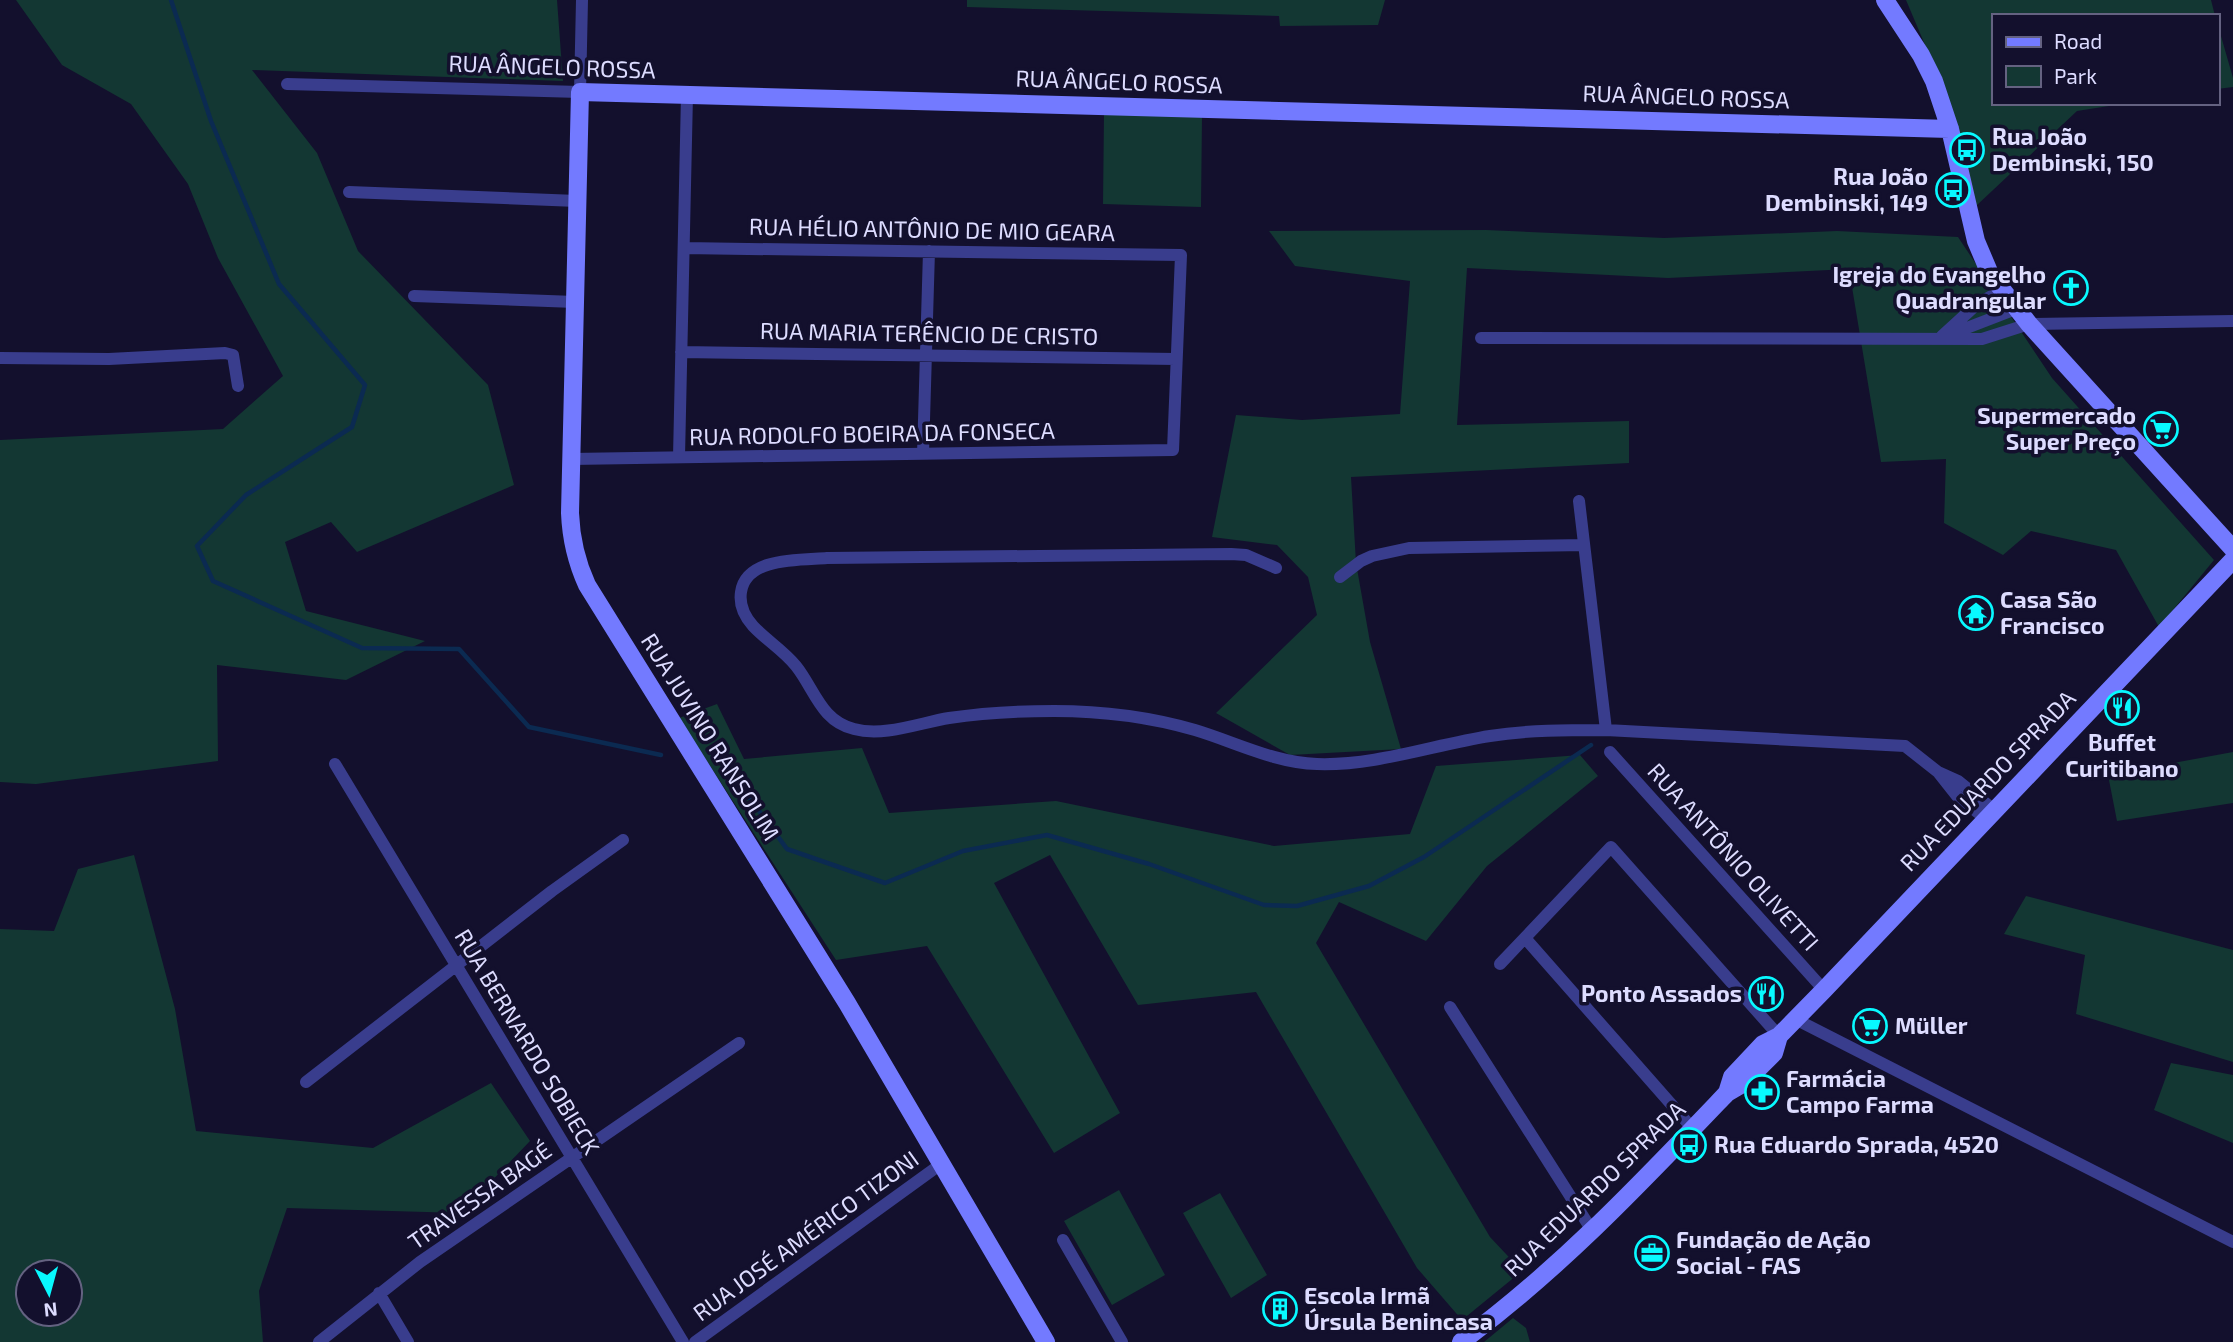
<svg xmlns="http://www.w3.org/2000/svg" width="2233" height="1342" viewBox="0 0 2233 1342" font-family="'Exo 2',sans-serif">
<style>
.green{fill:#133733;fill-rule:evenodd}
.lines{fill:none;stroke-linecap:round;stroke-linejoin:round}
.stream{stroke:#0b2a51;stroke-width:4.5}
.street{stroke:#393d8d;stroke-width:12}
.secondary{stroke:#737aff;stroke-width:18}
.labels{text-anchor:middle;stroke-width:7;stroke-linejoin:round;paint-order:stroke}
.street-label{font-size:23px;fill:#dddcff;stroke:#13102d}
.poi-label{font-size:23px;font-weight:bold;fill:#dddcff;stroke:#13102d;text-anchor:start}
</style>
<rect width="100%" height="100%" fill="#13102d"/>
<path class="green" d="M16 0H557L563 81 252 70 317 153 358 251 488 385 514 485 357 552 331 522 285 542 306 611 425 641 346 680 217 665 218 761 36 784 0 782V440L223 429 283 376 218 258 188 184 131 104 62 65Z
M967 0H1385L1378 25 1280 26 1279 16 967 7Z
M1906 0H2211L2215 16H1993V103H2128L2077 111 1976 206 1942 85Z
M2217 22 2233 78V87L2217 89Z
M1104 114 1202 116 1201 207 1103 204Z
M1486 230 1664 238 1837 231 1958 237 2052 378 2214 560 2159 627 2116 550 2031 531 2003 555 1944 523 1946 459 1881 462 1849 269 1668 278 1467 268 1457 425 1629 421V463L1351 477 1356 563 1370 642 1401 749 1290 755 1216 713 1317 615 1308 577 1277 545 1212 537 1236 415 1302 420 1400 414 1410 281 1295 266 1269 231Z
M717 704 744 759 862 748 889 813 1056 801 1274 846 1410 834 1436 766 1580 755 1598 776 1487 866 1426 941 1339 902 1316 943 1490 1237 1522 1271 1462 1320 1417 1268 1256 992 1138 1005 1050 855 994 883 1120 1113 1054 1153 927 946 836 960 679 718Z
M2233 752V803L2117 821 2108 775Z
M134 855 175 1009 196 1131 373 1148 491 1083 530 1141 461 1213 287 1208 259 1291 263 1342H0V929L54 931 78 869ZM28 1272H70V1314H28Z
M2026 896 2233 950V1062L2076 1014 2085 955 2004 934Z
M2171 1063 2233 1075V1143L2154 1110Z
M1119 1190 1165 1275 1112 1305 1064 1221Z
M1220 1193 1267 1275 1231 1298 1183 1213Z
M1513 1318 1526 1328 1530 1342H1484Z"/>
<g class="lines">
<path class="stream" d="M171 0 211 121 279 284 365 385 352 427 246 495 197 546 213 581 362 648 459 649 529 727 661 755
M724 763 787 849 885 883 963 851 1047 835 1149 864 1264 905 1297 906 1369 886 1424 857 1591 745"/>
<path class="street" d="M287 84 580 92 582 0
M349 192 577 201
M414 296 575 302
M1942 336 1976 305 2002 290
M1946 336 2016 309
M1481 338 1982 339 2029 324 2233 321
M681 352 1176 359
M0 358 109 359 225 353 233 355 238 386
M923 454 929 251
M679 457 687 95
M571 459 1173 450 1181 255 684 248
M1579 501 1606 730
M1276 568 1246 555 1231 554 827 558C800 560 746 557 741 592 739 605 745 617 753 626 766 640 783 650 796 666 815 690 821 721 854 729 884 737 919 723 949 718 983 713 1019 711 1054 711 1102 711 1150 717 1195 730 1235 742 1275 763 1317 764 1375 766 1433 745 1490 736 1528 730 1567 730 1606 730L1905 746 1938 772 1957 796 1986 819
M1340 577 1361 561 1372 556 1409 548 1584 545
M1610 752 1824 990
M335 764 683 1342
M1938 772 1958 781 1994 810
M1525 938 1693 1129
M1500 964 1611 847 1779 1036
M1450 1007 1593 1232
M1795 1019 2233 1242
M306 1082 552 891 623 840
M1063 1240 1122 1342
M379 1293 408 1342
M319 1342 420 1262 739 1043
M695 1342 941 1164"/>
<path class="secondary" d="M1885 0 1921 55 1934 81 1950 129 1976 241 1990 274 2029 324 2233 549
M1727 1093 1732 1077 1763 1044 1779 1036 1824 990 2233 560
M1046 1342 847 1003 587 585C576 561 571 539 570 513L580 92 1950 129
M1461 1342C1561 1268 1641 1183 1727 1093L1744 1083 1774 1053 1779 1036"/>
</g>
<defs>
<g id="bus-ring" transform="scale(1.75)"><circle r="9.5" fill="#13102d" stroke="#08f9ff" stroke-width="1.5"/><path d="M-5-6H5V4H4V6H2V4H-2V6H-4V4H-5ZM-3.5-4V0h7V-4ZM-3.5 1.2v1.5H-2V1.2ZM2 1.2v1.5H3.5V1.2Z" fill="#08f9ff"/></g>
<g id="church-ring" transform="scale(1.75)"><circle r="9.5" fill="#13102d" stroke="#08f9ff" stroke-width="1.5"/><path d="M-1.2-6h2.4v3.5h3.3v2.4h-3.3V6h-2.4V-.1h-3.3v-2.4h3.3Z" fill="#08f9ff"/></g>
<g id="supermarket-ring" transform="scale(1.75)"><circle r="9.5" fill="#13102d" stroke="#08f9ff" stroke-width="1.5"/><path d="M-6-5.5h2.5l.6 2H6L4.5 2H-2.5L-4.4-4H-6ZM-1.5 3.2a1.3 1.3 0 1 0 .1 0ZM3 3.2a1.3 1.3 0 1 0 .1 0Z" fill="#08f9ff"/></g>
<g id="temple-ring" transform="scale(1.75)"><circle r="9.5" fill="#13102d" stroke="#08f9ff" stroke-width="1.5"/><path d="M0-6L5-2H3V0L6.5 2.5H4V6H1.5V3h-3V6H-4V2.5H-6.5L-3 0V-2H-5Z" fill="#08f9ff"/></g>
<g id="restaurant-ring" transform="scale(1.75)"><circle r="9.5" fill="#13102d" stroke="#08f9ff" stroke-width="1.5"/><path d="M-5-6h1v4h1v-4h1v4h1v-4h1v5L-1.5 .5V6h-2V.5L-5-1ZM5-6V6H3V1.5H1.5Q1.5-4 5-6Z" fill="#08f9ff"/></g>
<g id="pharmacy-ring" transform="scale(1.75)"><circle r="9.5" fill="#13102d" stroke="#08f9ff" stroke-width="1.5"/><path d="M-2-6h4v4h4v4h-4v4h-4v-4h-4v-4h4Z" fill="#08f9ff"/></g>
<g id="office-ring" transform="scale(1.75)"><circle r="9.5" fill="#13102d" stroke="#08f9ff" stroke-width="1.5"/><path d="M-6-3h4V-5.5h4V-3h4V5H-6ZM-1-4.5V-3h2v-1.5ZM-6 0V1H6V0Z" fill="#08f9ff"/></g>
<g id="building-ring" transform="scale(1.75)"><circle r="9.5" fill="#13102d" stroke="#08f9ff" stroke-width="1.5"/><path d="M-4-6H4V6H1V3H-1V6H-4ZM-2.5-4.3h1.7v1.8h-1.7ZM.8-4.3h1.7v1.8H.8ZM-2.5-1h1.7V.8h-1.7ZM.8-1h1.7V.8H.8Z" fill="#08f9ff"/></g>
</defs>
<g fill-rule="evenodd">
<use href="#bus-ring" x="1967" y="150"/>
<use href="#bus-ring" x="1953" y="190"/>
<use href="#church-ring" x="2071" y="288"/>
<use href="#supermarket-ring" x="2161" y="429"/>
<use href="#temple-ring" x="1976" y="613"/>
<use href="#restaurant-ring" x="2122" y="708"/>
<use href="#restaurant-ring" x="1766" y="994"/>
<use href="#supermarket-ring" x="1870" y="1026"/>
<use href="#pharmacy-ring" x="1762" y="1092"/>
<use href="#bus-ring" x="1689" y="1145"/>
<use href="#office-ring" x="1652" y="1253"/>
<use href="#building-ring" x="1280" y="1309"/>
</g>
<g class="labels">
<g class="street-label">
<text transform="translate(552 67) rotate(2)" y="8">RUA ÂNGELO ROSSA</text>
<text transform="translate(1119 82) rotate(2)" y="8">RUA ÂNGELO ROSSA</text>
<text transform="translate(1686 97) rotate(2)" y="8">RUA ÂNGELO ROSSA</text>
<text transform="translate(932 230) rotate(1)" y="8">RUA HÉLIO ANTÔNIO DE MIO GEARA</text>
<text transform="translate(929 334) rotate(1)" y="8">RUA MARIA TERÊNCIO DE CRISTO</text>
<text transform="translate(872 434) rotate(-1)" y="8">RUA RODOLFO BOEIRA DA FONSECA</text>
<text transform="translate(710 737) rotate(58)" y="8">RUA JUVINO RANSOLIM</text>
<text transform="translate(1988 781) rotate(-46)" y="8">RUA EDUARDO SPRADA</text>
<text transform="translate(1733 857) rotate(48)" y="8">RUA ANTÔNIO OLIVETTI</text>
<text transform="translate(527 1042) rotate(59)" y="8">RUA BERNARDO SOBIECK</text>
<text transform="translate(1595 1189) rotate(-44)" y="8">RUA EDUARDO SPRADA</text>
<text transform="translate(480 1196) rotate(-35)" y="8">TRAVESSA BAGÉ</text>
<text transform="translate(806 1236) rotate(-36)" y="8">RUA JOSÉ AMÉRICO TIZONI</text>
</g>
<g class="poi-label">
<text x="1992" y="145">Rua João<tspan x="1992" dy="26">Dembinski, 150</tspan></text>
<text x="1928" y="185" text-anchor="end">Rua João<tspan x="1928" dy="26">Dembinski, 149</tspan></text>
<text x="2046" y="283" text-anchor="end">Igreja do Evangelho<tspan x="2046" dy="26">Quadrangular</tspan></text>
<text x="2136" y="424" text-anchor="end">Supermercado<tspan x="2136" dy="26">Super Preço</tspan></text>
<text x="2000" y="608">Casa São<tspan x="2000" dy="26">Francisco</tspan></text>
<text x="2122" y="751" text-anchor="middle">Buffet<tspan x="2122" dy="26">Curitibano</tspan></text>
<text x="1742" y="1002" text-anchor="end">Ponto Assados</text>
<text x="1895" y="1034">Müller</text>
<text x="1786" y="1087">Farmácia<tspan x="1786" dy="26">Campo Farma</tspan></text>
<text x="1714" y="1153">Rua Eduardo Sprada, 4520</text>
<text x="1676" y="1248">Fundação de Ação<tspan x="1676" dy="26">Social - FAS</tspan></text>
<text x="1304" y="1304">Escola Irmã<tspan x="1304" dy="26">Úrsula Benincasa</tspan></text>
</g>
</g>
<rect x="1992" y="14" width="228" height="91" fill="#13102d" stroke="#646281" stroke-width="2"/>
<rect x="2006" y="37" width="35" height="10" fill="#737aff" stroke="#646281" stroke-width="2"/>
<text x="2054" y="49" font-size="21" fill="#dddcff">Road</text>
<rect x="2006" y="66" width="35" height="21" fill="#133733" stroke="#646281" stroke-width="2"/>
<text x="2054" y="84" font-size="21" fill="#dddcff">Park</text>
<g transform="translate(49 1293) rotate(174)"><circle r="33" fill="#13102d" stroke="#646281" stroke-width="2"/>
<path d="M0-5L12 26L0 18L-12 26Z" fill="#08f9ff"/>
<text y="-10" font-size="19" font-weight="bold" text-anchor="middle" fill="#dddcff">N</text>
</g>
</svg>
